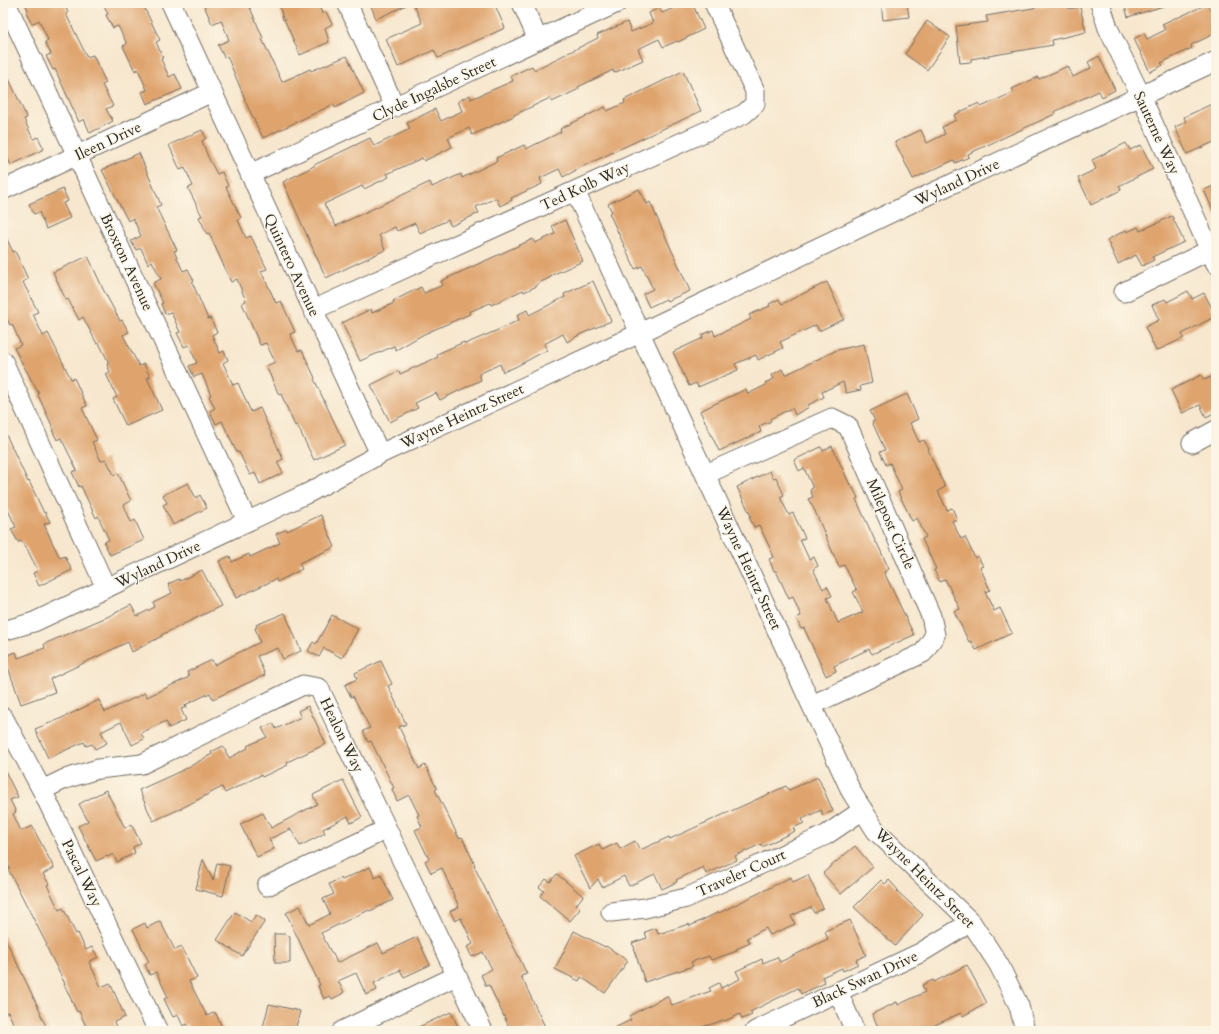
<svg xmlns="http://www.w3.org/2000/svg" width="1219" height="1034" viewBox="0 0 1219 1034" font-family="Cardo,serif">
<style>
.building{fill:#dfa46e}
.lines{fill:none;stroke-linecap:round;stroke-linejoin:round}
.minor-casing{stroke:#726d64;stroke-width:21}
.minor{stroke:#fff;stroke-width:19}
.labels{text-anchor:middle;stroke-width:3;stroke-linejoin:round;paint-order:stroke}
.street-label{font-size:15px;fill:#2b2b2b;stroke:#fcf5e5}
</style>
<rect width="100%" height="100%" fill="#fcf5e5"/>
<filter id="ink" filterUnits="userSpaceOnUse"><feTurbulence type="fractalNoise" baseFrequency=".025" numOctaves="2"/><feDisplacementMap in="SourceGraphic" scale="8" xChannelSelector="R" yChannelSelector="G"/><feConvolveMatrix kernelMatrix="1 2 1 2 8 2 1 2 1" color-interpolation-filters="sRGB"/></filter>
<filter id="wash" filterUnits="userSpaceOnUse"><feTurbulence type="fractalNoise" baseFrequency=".012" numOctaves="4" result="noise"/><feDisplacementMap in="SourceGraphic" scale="16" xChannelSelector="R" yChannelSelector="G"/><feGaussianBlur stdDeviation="0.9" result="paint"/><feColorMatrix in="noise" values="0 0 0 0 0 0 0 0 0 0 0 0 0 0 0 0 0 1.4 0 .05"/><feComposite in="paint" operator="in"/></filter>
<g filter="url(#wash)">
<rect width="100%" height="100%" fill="#f7e7ce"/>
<g id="blocks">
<path class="building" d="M25 3H64L68 13 66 14 87 57 93 55 106 83 102 85 113 106 106 109 113 121 90 133 84 119 79 122 55 69 53 70 46 56 51 54 45 42 48 40 39 20 32 24 26 12 28 10Z
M103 3H142L160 40 156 42 163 58 161 59 169 77 175 74 182 89 147 104 142 92 147 90 138 69 135 71 123 46 127 44 118 26 113 28 106 15 108 14Z
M203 3H248L263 38 262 39 282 82 310 69 311 71 347 56 364 93 335 108 334 104 263 138 244 99H245L227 56 224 57 218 45 229 40 221 20 212 24Z
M279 3H319L322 14 326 12 332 24 325 28 329 42 300 55 284 19 283 20Z
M370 3H411L376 19Z
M413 3H494L505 28 438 58 434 50 398 67 386 39 422 23Z
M686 3H692L704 29 678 42 677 41 663 47 659 39 638 49 643 60 614 73 613 70 578 87 579 89 552 102 550 98 514 115V116L472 135 469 128 448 138 452 147 424 161 422 158 387 174 389 177 364 189 362 186 324 204 336 226 430 182 432 187 461 174 462 178 497 161 496 158 524 145 526 149 561 132 560 129 605 107 607 111 625 103 624 100 683 71 701 111 575 170V171L563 177 559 169 540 178 542 184 511 198 512 200 500 206 496 198 476 207 479 213 451 226 448 220 420 233 415 223 397 231 395 227 379 235 385 250 326 278 283 182 314 166V165L370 138 374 146 410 129 407 123 435 109 441 121 462 111 458 101 470 95 471 99 513 81 511 76 532 66 534 70 598 38 597 35 627 22 631 32 653 23 649 13 659 8 662 13Z
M881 3H907L909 17 883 20Z
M1051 3H1067L1069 9 1080 7 1086 32 1052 40 1053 45 971 59V62L960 63 956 26 988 22 986 16 1051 5Z
M1124 3H1166L1167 5 1128 17Z
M1207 4 1211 11 1216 9V33L1191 45 1192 48 1161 63 1163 65 1150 72 1134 39 1144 33 1147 39 1165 30 1162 24 1177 17V18Z
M927 21 950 37 927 70 905 54Z
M1099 56 1115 90 1102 97 1099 91 1054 112 1055 114 968 154 969 157 955 163 954 160 913 179 895 142 921 130 927 143 945 134 942 127 956 120 954 115 979 103 981 107 1014 92 1012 89 1038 77 1039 79 1068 66 1073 77 1091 68 1088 62Z
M3 66 27 118 24 119 33 139 38 137 44 149 11 165 3 148Z
M1216 102V141L1187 154 1175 127 1186 122 1184 117Z
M202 130 206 138 202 141 208 157 217 174 222 172 228 186 226 187 241 218 238 220 246 238 251 236 267 269 261 271 276 303 281 301 295 332 290 334 298 351 302 350 315 378 314 379 345 445 314 460 297 425 295 426 281 394 279 395 266 366 275 362 266 343 260 345 242 303 246 301 237 279 231 282 209 233 207 234 199 217 202 216 188 188 193 186 185 168 180 170 169 145Z
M1126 143 1130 150 1141 145 1153 169 1119 186 1121 190 1091 205 1078 178 1096 169 1092 160Z
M139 153 161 205 156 207 177 250 174 251 183 271 188 269 194 281 192 282 208 319 210 318 217 332 212 335 220 353 224 351 228 360 223 363 233 385 238 383 251 412 260 408 283 459 277 462 283 473 260 484 255 473 250 475 239 452 237 453 222 421 216 424 210 411 215 408 209 396 211 395 202 374 194 377 189 366 197 363 189 345 184 347 177 333 180 332 171 312 165 314 161 304 163 303 153 283 161 279 152 261 148 264 141 248 136 250 131 241 141 236 133 218 128 221 102 170Z
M1216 185V217L1204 190Z
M63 189 68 201 63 203 70 218 46 229 39 212 34 214 29 204Z
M639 189 647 204 650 202 690 291 667 301 666 299 649 307 643 294 653 289 642 266 635 269 609 213 612 212 608 204Z
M1172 216 1184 242 1152 257 1154 260 1142 266 1136 255 1118 264 1107 240 1126 230 1127 232 1138 227 1140 231Z
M565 220 583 261 550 276 551 277 537 284V286L524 292 523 290 491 305 490 303 469 312 470 314 424 334 396 350 394 346 360 361 342 323 371 309 372 313 394 303 393 301 421 287 424 293 443 285 441 281 533 239 535 243 555 234 552 226Z
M3 231 13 252 15 251 28 279 23 282 38 312 33 314 43 336 48 333 71 379 74 378 87 406 82 408 97 440 92 442 101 461 106 459 114 475 118 473 131 501 124 505 131 522 135 520 144 540 110 555 104 542 109 540 98 516 96 518 81 486 79 487 72 472 77 470 61 438 57 440 52 430H54L38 395 39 394 14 348 21 345 12 324 10 325 3 311Z
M88 256 103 289 120 321 122 320 129 332 123 335 139 366 144 364 150 377 147 378 162 410 126 426 113 399 117 397 106 374 110 372 107 364 109 363 99 343 97 344 83 317 79 320 68 299 66 300 53 272Z
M593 281 611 321 579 335 567 342 563 334 544 344 547 350 515 367 503 372 500 364 479 374 481 380 440 400 436 393 415 403 418 408 390 422 371 385 399 371 400 374 438 357 437 354 464 342 465 344 498 330 519 320 517 315 527 310 529 315 565 297 564 294Z
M827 282 844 319 819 331 816 325 780 342 783 348 758 360 756 355 735 364 738 370 698 387 696 383 689 386 673 352 703 338 702 335 713 330 715 336 741 324 751 319 749 315 770 306 769 304 779 299 782 304Z
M1188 291 1192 299 1204 293 1216 316 1182 334 1184 338 1156 351 1145 327 1159 320 1152 305 1165 299 1167 302Z
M864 344 872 383 860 386 861 390 846 393 843 382 822 392 824 397 808 405 809 407 795 415 792 408 770 419 771 421 759 426 761 432 719 451 700 411 746 389 748 394 766 385 765 383 774 379 772 375 782 369 785 375 837 350Z
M1201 375 1204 380 1216 375V412L1206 417 1200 405 1182 413 1171 390Z
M907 394 918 419 910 423 919 442 924 440 929 449 928 450 945 487 938 491 947 510 952 508 957 519 952 521 961 539 965 537 975 558 978 556 983 566 980 567 990 590 985 592 994 611 1000 608 1012 633 976 650 971 641 969 642 954 611 960 609 945 579 940 582 934 570 936 569 922 539 926 537 917 518 912 521 898 492 902 490 890 463 886 465 880 452 885 450 872 422 875 421 870 411Z
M3 428 28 482 29 481 44 513 45 512 50 522 44 524 51 540 60 558 65 556 72 570 39 586 33 573 38 571 26 547 25 548 22 541 18 542 11 529 16 527 7 508 3 510Z
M832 446 850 485 851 484 858 498 856 499 876 543H877L889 569 884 572 914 635 872 654 869 649 834 666 836 671 826 676 804 628 801 629 796 618 801 616 793 597 789 599 776 571H774L769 559 774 557 769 546 759 525 754 527 749 517 751 516 737 487 770 471 773 478 776 477 784 495 780 497 789 515 793 513 805 538 800 540 809 559 814 557 818 566 813 569 823 589 827 586 832 596 827 598 838 623 863 612 853 592 857 590 844 565 839 567 814 509 808 499 813 497 810 490 813 488 804 468 799 471 794 460 821 447 823 451Z
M188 483 196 498 200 495 207 508 173 525 163 505 167 503 163 495Z
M321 515 335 547 299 563 302 569 277 582 276 579 236 598 219 561 230 556 232 562 249 554 250 557 280 543 276 534 287 529V531Z
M202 570 221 606 161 635 162 636 132 652 128 642 50 679 55 692 21 704 4 656 16 652 18 658 45 648 44 644 107 617 131 605 137 616 155 607 153 602 172 593 168 584 179 579 180 581Z
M285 613 301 651 283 659 278 648 257 656 265 675 213 699 210 693 185 705 187 707 181 709 186 720 169 728 166 721 141 733 144 739 132 745 121 722 101 732 107 743 95 749 92 744 86 746 84 742 48 758 35 729 62 718 99 700 105 712 145 693 147 697 189 677 187 672 212 660 214 665 260 642 255 628 257 627 256 625Z
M332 615 358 629 342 658 324 648 319 657 308 651 313 642 316 644Z
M381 661 392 684 388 686 406 724 399 727 419 769 425 765 437 789 435 790 459 838 462 837 475 865 474 866 527 974 521 976 547 1031H511L489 985 486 986 481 975 492 969 483 952 472 957 467 947 473 944 461 918 455 921 450 911 459 907 442 868 431 873 425 861 429 859 415 830 422 827 417 816 419 815 409 795 397 801 392 789 394 788 371 741 368 742 363 731 370 728 353 696 351 697 345 685 357 679 355 673Z
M308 706 326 744 287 762 288 765 262 777 261 775 225 793 222 787 180 809 153 821 139 790 183 770 212 754 211 752 223 746 229 758 248 748 247 746 267 737 262 728 273 723 276 729 301 717 298 711Z
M3 767 18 797 10 800 16 812 13 814 21 831 32 826 54 868 43 874 49 884 47 885 59 910 63 908 76 934 78 933 86 950 92 947 98 957 89 962 101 987 110 983 115 994 125 1017 114 1022 118 1031H88L79 1011 77 1012 64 984H65L46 946 47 945 8 869 10 868 3 854Z
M818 777 833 811 823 815 821 810 802 819 804 823 793 828 795 831 762 847 761 844 735 856 737 860 706 874 703 867 676 880 677 882 662 889 655 874 629 886 624 876 602 887 598 879 590 888 574 856 599 844 602 850 617 843 620 849 635 841 640 850 669 837 670 839 786 786 789 790Z
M343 780 362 817 351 823 348 816 323 829 325 833 300 846 291 829 269 839 274 849 257 857 240 824 263 813 271 828 317 804 313 795Z
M106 790 125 828 131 824 141 843 133 847 135 853 117 862 113 854 108 857 107 856 96 861 78 826 88 821 79 804Z
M855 846 873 867 841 894 823 873Z
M203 859 213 881 217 863 230 866 223 896 196 889Z
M370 867 375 878 381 875 393 900 370 911 369 910 321 933 332 954H333L337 963 378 943 383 953 417 937 430 965 404 977 400 970 374 983 377 990 366 995 356 973 338 981 344 992 342 993V994L332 999 330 996 324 999 318 986 320 985 286 913 300 906 309 925 330 914 323 899 334 894 329 884 341 878 342 880Z
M557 874 583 896 576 905 580 909 570 921 540 896 544 891 539 887 546 879 550 882Z
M808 875 823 908 814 913 811 907 791 916 795 924 770 935 766 928 747 938 750 943 736 949 737 951 711 960 709 956 691 962 693 966 645 982 634 950 635 949 632 943 647 938 645 932 656 928 658 934 689 924 690 926 719 912V913L791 877 793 882Z
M881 880 885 884 889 880 898 890 897 891 923 915 895 946 854 907Z
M235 912 251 922 256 915 265 921 242 956 217 940Z
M850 920 866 955 856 960 858 964 843 971 842 968 822 977 825 983 801 994 798 988 750 1012 752 1015 742 1019 740 1014 725 1021 724 1020 699 1028 700 1031H608L631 1020 629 1016 667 996 672 1005 711 991 709 988 719 983 721 988 740 979 736 971 762 959 763 963 777 957 780 962 828 939 825 931Z
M160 921 175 950 182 947 197 978 189 981 207 1016 215 1012 224 1031H190L187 1024 183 1026 178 1015 173 1017 164 999 168 997 156 972 150 975 145 965 149 962 133 929 145 923 147 928Z
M574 931 605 947 606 946 628 961 605 993 581 977 579 981 555 969Z
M3 934 41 1013H40L48 1031H17L8 1012 3 1014Z
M274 934H285L290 937V963H275Z
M967 965 987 1003 963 1016 961 1013 922 1031H880L872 1014 897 1002 898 1005 925 992 922 985 933 980 934 982Z
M269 1004 300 1011 295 1031H262Z
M451 1012 460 1031H410Z"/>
</g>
</g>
<g filter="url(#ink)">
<use href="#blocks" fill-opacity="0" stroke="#726d64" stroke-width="1"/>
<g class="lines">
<g class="minor-casing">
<path id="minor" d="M6 3 247 521
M347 3 395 107
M522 3 538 40
M1100 3 1108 28 1141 96 1216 264
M250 174 617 3
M3 190 212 92
M575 191 640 333 930 194 1216 61
M1124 292 1216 247
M313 310 744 114 755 104V91L714 3
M3 361 106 588
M1192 443 1216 430
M380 454 640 333 852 793 876 831 971 922 999 965 1019 1006 1025 1031
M706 474 832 418 848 426 931 616 935 635 923 653 812 705
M3 631 34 622 310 492 380 454 171 3
M3 717 42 790 158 1031
M42 790 65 779 98 769 142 764 303 685 319 688 387 829 483 1031
M267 886 387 829
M611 912 645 908 686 898 826 835 863 810
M838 992 855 1031
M342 1031 456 976
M755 1031 920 953 971 922"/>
</g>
<use href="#minor" class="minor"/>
</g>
</g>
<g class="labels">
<g class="street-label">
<text transform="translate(434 89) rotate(-25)" y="5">Clyde Ingalsbe Street</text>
<text transform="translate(1157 133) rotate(65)" y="5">Sauterne Way</text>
<text transform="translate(108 141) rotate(-25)" y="5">Ileen Drive</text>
<text transform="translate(957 182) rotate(-25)" y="5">Wyland Drive</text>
<text transform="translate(585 186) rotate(-25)" y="5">Ted Kolb Way</text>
<text transform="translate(127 262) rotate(65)" y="5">Broxton Avenue</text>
<text transform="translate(292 265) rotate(65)" y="5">Quintero Avenue</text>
<text transform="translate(462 416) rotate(-25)" y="5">Wayne Heintz Street</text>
<text transform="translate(891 524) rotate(66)" y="5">Milepost Circle</text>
<text transform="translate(158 564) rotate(-25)" y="5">Wyland Drive</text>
<text transform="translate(749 568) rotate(65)" y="5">Wayne Heintz Street</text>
<text transform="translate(342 735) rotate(64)" y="5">Healon Way</text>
<text transform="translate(82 873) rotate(64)" y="5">Pascal Way</text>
<text transform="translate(741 873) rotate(-24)" y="5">Traveler Court</text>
<text transform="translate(925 878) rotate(45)" y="5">Wayne Heintz Street</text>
<text transform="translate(865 979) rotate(-25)" y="5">Black Swan Drive</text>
</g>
</g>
<rect width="1219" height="1034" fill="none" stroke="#fcf5e5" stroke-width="16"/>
</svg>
